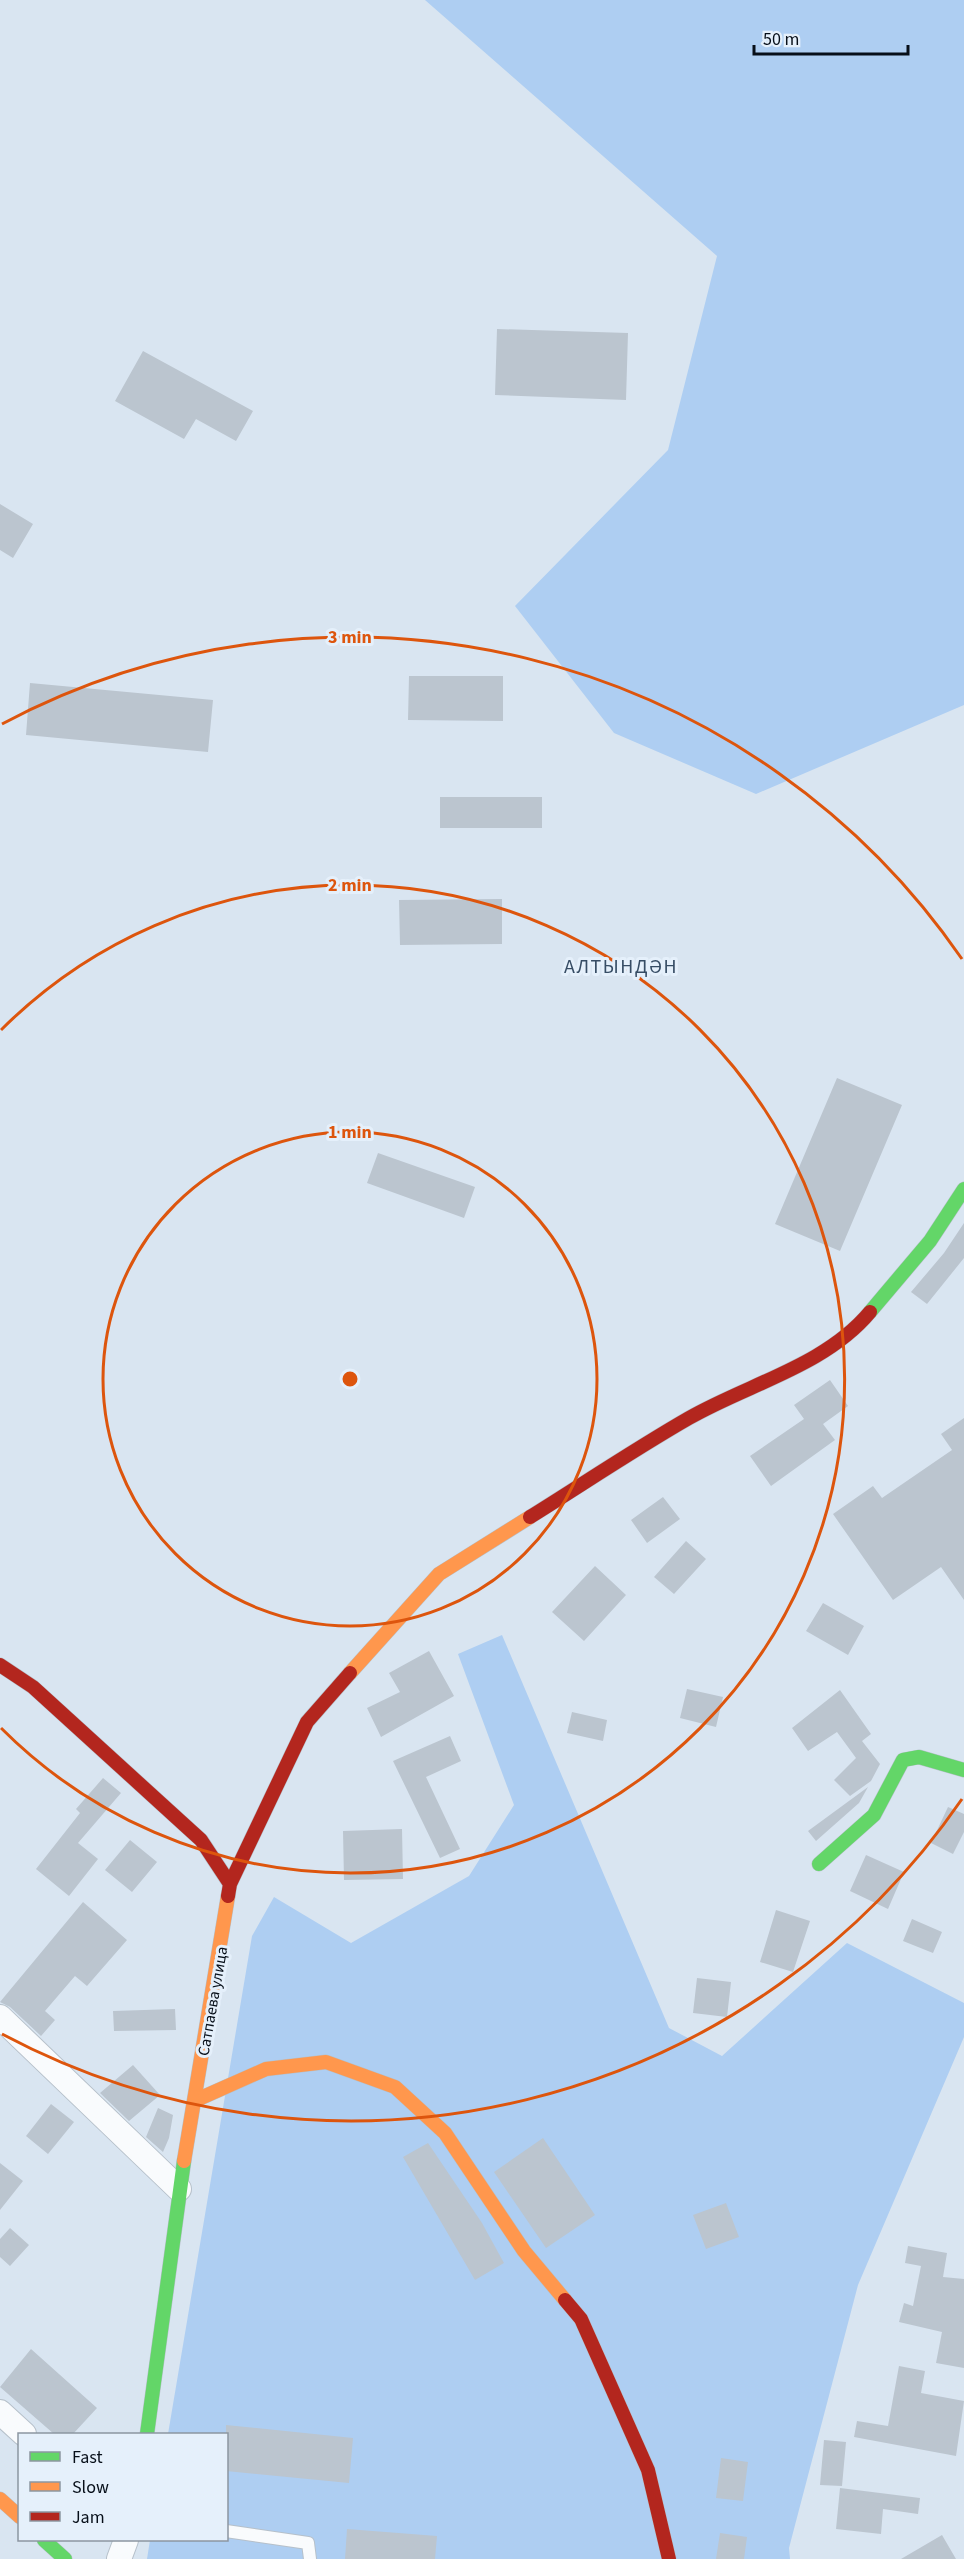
<svg xmlns="http://www.w3.org/2000/svg" width="964" height="2559" viewBox="0 0 964 2559" font-family="'Source Sans 3',sans-serif">
<style>
.green{fill:#aecef2}
.building{fill:#bbc5cf}
.lines{fill:none;stroke-linecap:round;stroke-linejoin:round}
.lane-casing{stroke:#b6c0ca;stroke-width:14}
.street-casing{stroke:#b6c0ca;stroke-width:26}
.fast-casing{stroke:#b6c0ca;stroke-width:15}
.slow-casing{stroke:#b6c0ca;stroke-width:15}
.jam-casing{stroke:#b6c0ca;stroke-width:15}
.lane{stroke:#f9fbfd;stroke-width:12}
.street{stroke:#f9fbfd;stroke-width:24}
.fast{stroke:#63d668;stroke-width:14}
.slow{stroke:#ff974d;stroke-width:14}
.jam{stroke:#b3261e;stroke-width:14}
.ring{fill:none;stroke:#dd550d;stroke-width:3}
.labels{text-anchor:middle;stroke-width:6;stroke-linejoin:round;paint-order:stroke}
.street-label{font-size:16px;fill:#070f19;stroke:#e5f0fb}
.quarter-label{font-size:20px;letter-spacing:1.5px;fill:#374d65;stroke:#e5f0fb}
.centre{fill:#dd550d;stroke:#e5f0fb;stroke-width:3}
.ring-label{font-size:18px;text-anchor:middle;font-weight:bold;fill:#dd550d;stroke:#e5f0fb;stroke-width:6;stroke-linejoin:round;paint-order:stroke}
</style>
<rect width="100%" height="100%" fill="#d9e5f1"/>
<path class="green" d="M425 0H964V705L756 794 614 733 515 606 668 450 717 256Z
M502 1635 669 2028 722 2056 847 1943 964 2003V2037L858 2285 789 2548 790 2559H147L150 2540H226V2434H168L252 1936 274 1897 351 1943 469 1876 514 1805 458 1654Z"/>
<path class="building" d="M497 329 628 333 626 400 495 395Z
M143 351 253 411 236 441 196 419 184 439 115 401Z
M0 504 33 524 13 558 0 550Z
M409 676H503V721L408 720Z
M30 683 213 700 208 752 26 735Z
M440 797H542V828H440Z
M502 899V944L400 945 399 900Z
M837 1078 902 1105 840 1251 775 1224Z
M378 1153 475 1187 464 1218 367 1183Z
M964 1223V1258L927 1304 911 1292 944 1253Z
M830 1380 848 1406 823 1424 835 1440 771 1486 750 1456 804 1419 794 1405Z
M964 1418V1600L941 1567 893 1600 833 1514 873 1486 882 1498 952 1450 941 1434Z
M663 1497 680 1519 647 1543 631 1520Z
M686 1541 706 1559 674 1594 654 1577Z
M595 1566 626 1595 584 1641 552 1612Z
M823 1603 864 1626 848 1655 806 1631Z
M429 1651 454 1696 381 1737 367 1708 400 1692 389 1673Z
M687 1689 723 1697 716 1727 680 1718Z
M840 1690 871 1734 862 1741 880 1764 871 1781 850 1796 834 1780 856 1758 837 1732 808 1751 792 1728Z
M572 1712 607 1720 603 1741 567 1733Z
M450 1736 461 1761 426 1777 460 1849 440 1858 393 1761Z
M103 1778 121 1793 78 1843 98 1859 69 1896 36 1869 80 1813 76 1809Z
M868 1787 859 1803 816 1841 808 1831Z
M948 1807 964 1814V1832L953 1854 931 1843Z
M402 1829 403 1879 344 1880 343 1831Z
M130 1840 157 1862 132 1892 105 1870Z
M866 1855 904 1872 888 1909 850 1891Z
M83 1902 127 1940 87 1986 75 1976 45 2011 55 2020 41 2036 10 2007 0 2002Z
M776 1910 810 1921 793 1972 760 1962Z
M912 1919 942 1932 933 1953 903 1941Z
M697 1978 731 1982 727 2017 693 2013Z
M175 2009 176 2030 114 2031 113 2011Z
M133 2065 160 2095 129 2121 100 2093Z
M51 2104 74 2122 48 2154 26 2136Z
M158 2108 173 2115 169 2138 163 2152 146 2137Z
M543 2138 595 2215 546 2248 494 2172Z
M428 2143 482 2223 504 2263 475 2280 403 2157Z
M0 2163 23 2181 0 2210Z
M726 2203 739 2237 706 2249 693 2215Z
M10 2228 29 2245 10 2266 0 2257V2239Z
M908 2246 947 2253 943 2277 964 2279V2368L936 2363 942 2332 899 2322 904 2303 913 2306 921 2266 905 2263Z
M31 2349 97 2408 73 2434H54L0 2387Z
M899 2366 925 2371 921 2393 964 2401 956 2456 854 2437 857 2421 888 2426Z
M226 2425 353 2438 349 2483 226 2471Z
M824 2440 846 2442 842 2486 820 2485Z
M721 2458 748 2462 743 2501 716 2498Z
M840 2488 920 2498 918 2514 883 2509 881 2534 836 2529Z
M347 2529 437 2536 435 2559H345Z
M720 2533 747 2537 744 2559H716Z
M942 2535 956 2559H901Z"/>
<g class="lines">
<g class="lane-casing">
<path id="lane" d="M226 2531 308 2543 310 2559"/>
</g>
<g class="street-casing">
<path id="street" d="M0 2017 179 2189
M0 2412 24 2434
M119 2559 126 2540"/>
</g>
<g class="fast-casing">
<path id="fast" d="M870 1312 930 1241 964 1189
M819 1864 874 1815 903 1760 919 1757 964 1770
M147 2434 184 2161
M44 2540 65 2559"/>
</g>
<g class="slow-casing">
<path id="slow" d="M350 1673 439 1574 530 1517
M194 2101 266 2069 326 2062 395 2087 445 2133 524 2251 565 2300
M184 2161 228 1896
M0 2499 20 2517"/>
</g>
<g class="jam-casing">
<path id="jam" d="M530 1517C583 1484 635 1449 689 1418 748 1384 825 1366 870 1312
M0 1665 33 1687 201 1840 230 1884 228 1896
M230 1884 307 1722 350 1673
M565 2300 581 2319 648 2470 669 2559"/>
</g>
<use href="#lane" class="lane"/>
<use href="#street" class="street"/>
<use href="#fast" class="fast"/>
<use href="#slow" class="slow"/>
<use href="#jam" class="jam"/>
</g>
<g class="ring">
<circle cx="350" cy="1379" r="247"/>
<path d="M1 1030A494 494 0 1 1 1 1728"/>
<path d="M962 1799A742 742 0 0 1 2 2034M2 724A742 742 0 0 1 962 959"/>
</g>
<g class="labels">
<g class="street-label">
<text transform="translate(212 2001) rotate(-80)" y="6">Сатпаева улица</text>
</g>
<g class="quarter-label">
<text x="621" y="973">АЛТЫНДӘН</text>
</g>
</g>
<circle cx="350" cy="1379" r="9" class="centre"/>
<g class="ring-label">
<text x="350" y="643">3 min</text>
<text x="350" y="891">2 min</text>
<text x="350" y="1138">1 min</text>
</g>
<rect x="18" y="2433" width="210" height="108" fill="#e5f0fb" stroke="#8c96a1" stroke-width="1.5"/>
<rect x="30" y="2452" width="30" height="9" fill="#63d668" stroke="#8c96a1" stroke-width="1.5"/>
<text x="72" y="2463" font-size="18" fill="#070f19">Fast</text>
<rect x="30" y="2482" width="30" height="9" fill="#ff974d" stroke="#8c96a1" stroke-width="1.5"/>
<text x="72" y="2493" font-size="18" fill="#070f19">Slow</text>
<rect x="30" y="2512" width="30" height="9" fill="#b3261e" stroke="#8c96a1" stroke-width="1.5"/>
<text x="72" y="2523" font-size="18" fill="#070f19">Jam</text>
<path d="M754 45v9h154v-9" fill="none" stroke="#070f19" stroke-width="3"/>
<text x="763" y="45" font-size="18" fill="#070f19" stroke="#e5f0fb" stroke-width="4.5" paint-order="stroke">50 m</text>
</svg>
